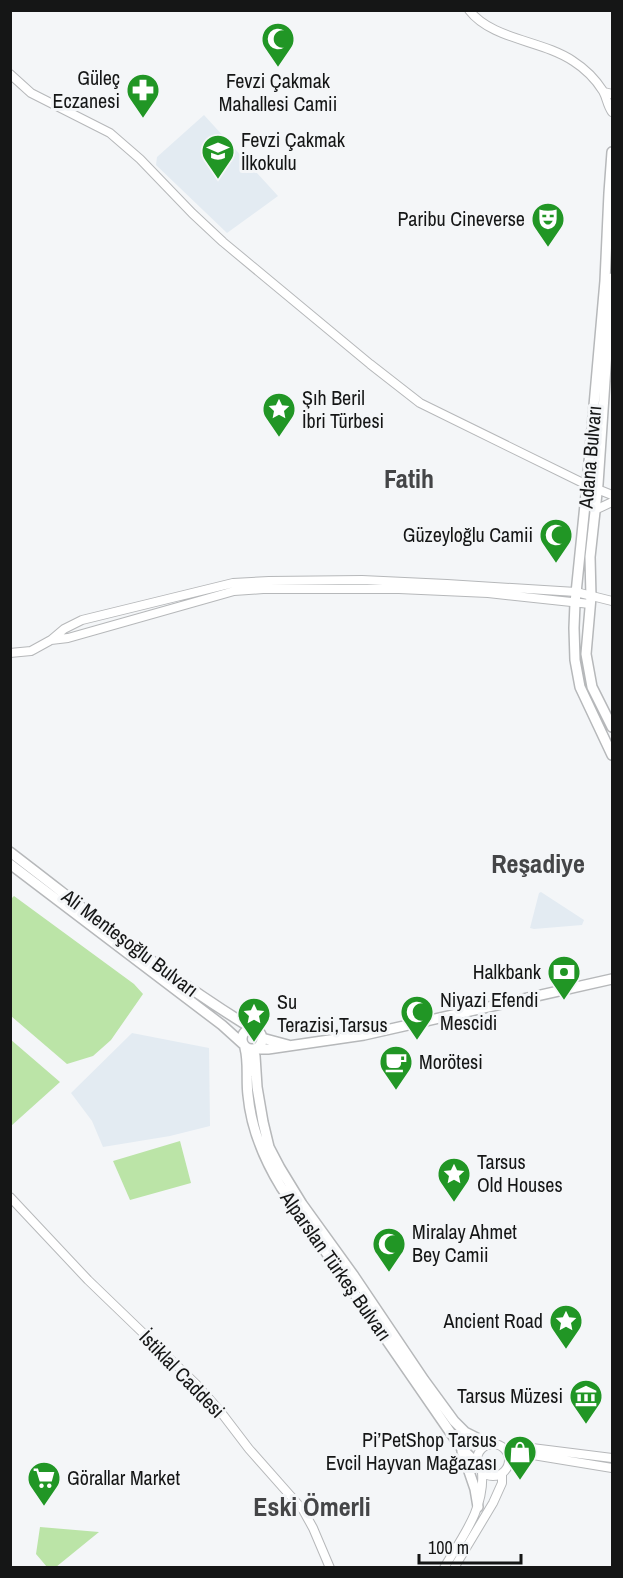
<svg xmlns="http://www.w3.org/2000/svg" width="623" height="1578" viewBox="0 0 623 1578" font-family="'Archivo Narrow',sans-serif">
<style>
.built{fill:#e3ebf2}
.green{fill:#bbe4a7}
.lines{fill:none;stroke-linecap:round;stroke-linejoin:round}
.minor-casing{stroke:#b6b8ba;stroke-width:10}
.major-casing{stroke:#b6b8ba;stroke-width:12}
.minor{stroke:#fff;stroke-width:8}
.major{stroke:#fff;stroke-width:9}
.labels{text-anchor:middle;stroke-width:6;stroke-linejoin:round;paint-order:stroke}
.poi-label{font-size:20px;fill:#151616;stroke:#f4f6f8;text-anchor:start}
.street-label{font-size:20px;fill:#151616;stroke:#f4f6f8}
.district-label{font-size:26px;font-weight:bold;fill:#444547;stroke:#f4f6f8}
</style>
<rect width="100%" height="100%" fill="#f4f6f8"/>
<path class="built" d="M204 115 278 196 227 233 156 165 157 157Z
M541 892 584 920 582 925 534 929 530 928 539 893Z
M132 1033 209 1048 210 1126 170 1136 103 1147 92 1121 71 1093Z"/>
<path class="green" d="M14 896 134 984 143 994 111 1040 93 1056 67 1064 11 1016 10 900Z
M10 1039 60 1082 11 1126 10 1125Z
M180 1141 191 1183 130 1200 113 1161Z
M40 1527 99 1532 56 1567H47L36 1554Z"/>
<g class="lines">
<g class="minor-casing">
<path id="minor" d="M469 10C492 40 542 40 573 61 584 68 596 80 603 91 607 98 607 105 612 112
M10 74 31 93 110 133 140 159 192 213 223 242 370 364 420 403 587 485 612 495
M604 92 612 94
M595 510 612 502
M51 640 64 629 82 620 233 583 269 581 362 580 447 584 576 592 612 601
M10 653 31 651 51 640 68 638 220 595 234 591 263 589H399L488 593 590 604
M10 1197 88 1280 197 1385 220 1411 249 1449 303 1510 313 1528 330 1568
M477 1460a16 16 0 1 1 32 0a16 16 0 1 1-32 0Z
M505 1449 532 1448 612 1458
M509 1457 533 1455 612 1468
M444 1568C462 1537 485 1509 482 1472
M454 1568 493 1503 502 1483V1474"/>
</g>
<g class="major-casing">
<path id="major" d="M612 152 609 193 605 281 587 485 575 603 574 628 575 660 580 687 612 755
M612 278 598 484 590 557 591 597 586 654 592 687 612 727
M10 852C90 913 167 977 253 1029
M10 864 222 1025 243 1044
M242 1039a10 10 0 1 1 20 0a10 10 0 1 1-20 0Z
M262 1038 288 1045
M245 1048C249 1063 246 1079 248 1095 251 1128 264 1159 281 1187L450 1432 462 1449 477 1463
M256 1049H268L364 1035 612 979
M252 1050 255 1056 257 1087 263 1122 269 1147 280 1168 302 1204 354 1276 424 1380 454 1421 465 1432 489 1444
M462 1451 475 1489 478 1507"/>
</g>
<use href="#minor" class="minor"/>
<use href="#major" class="major"/>
</g>
<defs>
<g id="mosque-pin" transform="scale(1.725)"><path d="M0 17L-7.5 6A9.5 9.5 0 1 1 7.5 6Z" fill="#219625" stroke="#f4f6f8"/><path d="M3.5-4.9A6 6 0 1 0 3.5 4.9A5 5 0 1 1 3.5-4.9Z" fill="#fff"/></g>
<g id="pharmacy-pin" transform="scale(1.725)"><path d="M0 17L-7.5 6A9.5 9.5 0 1 1 7.5 6Z" fill="#219625" stroke="#f4f6f8"/><path d="M-2-6h4v4h4v4h-4v4h-4v-4h-4v-4h4Z" fill="#fff"/></g>
<g id="school-pin" transform="scale(1.725)"><path d="M0 17L-7.5 6A9.5 9.5 0 1 1 7.5 6Z" fill="#219625" stroke="#f4f6f8"/><path d="M0-5L7-2L0 1L-7-2ZM-4 1L0 2.5L4 1V4Q0 6-4 4Z" fill="#fff"/></g>
<g id="theatre-pin" transform="scale(1.725)"><path d="M0 17L-7.5 6A9.5 9.5 0 1 1 7.5 6Z" fill="#219625" stroke="#f4f6f8"/><path d="M-5-5.5Q0-4 5-5.5V0Q5 5 0 6Q-5 5-5 0ZM-3.3-2.5H-1v1.5H-3.3ZM1-2.5H3.3v1.5H1ZM-2.8 1Q0 5.5 2.8 1Z" fill="#fff"/></g>
<g id="sight-pin" transform="scale(1.725)"><path d="M0 17L-7.5 6A9.5 9.5 0 1 1 7.5 6Z" fill="#219625" stroke="#f4f6f8"/><path d="M0-6L1.8-2.2L6-1.7L2.9 1.2L3.7 5.4L0 3.3L-3.7 5.4L-2.9 1.2L-6-1.7L-1.8-2.2Z" fill="#fff"/></g>
<g id="bank-pin" transform="scale(1.725)"><path d="M0 17L-7.5 6A9.5 9.5 0 1 1 7.5 6Z" fill="#219625" stroke="#f4f6f8"/><path d="M-6-4H6V4H-6ZM0-2.3a2.3 2.3 0 1 0 0 4.6a2.3 2.3 0 1 0 0-4.6Z" fill="#fff"/></g>
<g id="cafe-pin" transform="scale(1.725)"><path d="M0 17L-7.5 6A9.5 9.5 0 1 1 7.5 6Z" fill="#219625" stroke="#f4f6f8"/><path d="M-5.5-4.5H6V0H3Q3 3.5 0 3.5H-2.5Q-5.5 3.5-5.5 0ZM3-3.2v2h1.7v-2ZM-6 4.5H4V6H-6Z" fill="#fff"/></g>
<g id="museum-pin" transform="scale(1.725)"><path d="M0 17L-7.5 6A9.5 9.5 0 1 1 7.5 6Z" fill="#219625" stroke="#f4f6f8"/><path d="M0-6L6-3V-2H-6V-3ZM-5-1h2V3h-2ZM-1-1h2V3h-2ZM3-1h2V3H3ZM-6 4H6V6H-6Z" fill="#fff"/></g>
<g id="shop-pin" transform="scale(1.725)"><path d="M0 17L-7.5 6A9.5 9.5 0 1 1 7.5 6Z" fill="#219625" stroke="#f4f6f8"/><path d="M-5-2.5h2.3a2.7 3.5 0 0 1 5.4 0H5L5.5 6h-11ZM-1.5-2.5h3a1.5 2.3 0 0 0-3 0Z" fill="#fff"/></g>
<g id="supermarket-pin" transform="scale(1.725)"><path d="M0 17L-7.5 6A9.5 9.5 0 1 1 7.5 6Z" fill="#219625" stroke="#f4f6f8"/><path d="M-6-5.5h2.5l.6 2H6L4.5 2H-2.5L-4.4-4H-6ZM-1.5 3.2a1.3 1.3 0 1 0 .1 0ZM3 3.2a1.3 1.3 0 1 0 .1 0Z" fill="#fff"/></g>
</defs>
<g fill-rule="evenodd">
<use href="#mosque-pin" x="278" y="39"/>
<use href="#pharmacy-pin" x="143" y="90"/>
<use href="#school-pin" x="218" y="151"/>
<use href="#theatre-pin" x="548" y="219"/>
<use href="#sight-pin" x="279" y="409"/>
<use href="#mosque-pin" x="556" y="535"/>
<use href="#bank-pin" x="564" y="972"/>
<use href="#mosque-pin" x="417" y="1012"/>
<use href="#sight-pin" x="254" y="1014"/>
<use href="#cafe-pin" x="396" y="1062"/>
<use href="#sight-pin" x="454" y="1174"/>
<use href="#mosque-pin" x="389" y="1244"/>
<use href="#sight-pin" x="566" y="1321"/>
<use href="#museum-pin" x="586" y="1396"/>
<use href="#shop-pin" x="520" y="1452"/>
<use href="#supermarket-pin" x="44" y="1478"/>
</g>
<g class="labels">
<g class="poi-label">
<text x="120" y="85" text-anchor="end">Güleç<tspan x="120" dy="23">Eczanesi</tspan></text>
<text x="278" y="88" text-anchor="middle">Fevzi Çakmak<tspan x="278" dy="23">Mahallesi Camii</tspan></text>
<text x="241" y="147">Fevzi Çakmak<tspan x="241" dy="23">İlkokulu</tspan></text>
<text x="525" y="226" text-anchor="end">Paribu Cineverse</text>
<text x="302" y="405">Şıh Beril<tspan x="302" dy="23">İbri Türbesi</tspan></text>
<text x="533" y="542" text-anchor="end">Güzeyloğlu Camii</text>
<text x="541" y="979" text-anchor="end">Halkbank</text>
<text x="440" y="1007">Niyazi Efendi<tspan x="440" dy="23">Mescidi</tspan></text>
<text x="277" y="1009">Su<tspan x="277" dy="23">Terazisi,Tarsus</tspan></text>
<text x="419" y="1069">Morötesi</text>
<text x="477" y="1169">Tarsus<tspan x="477" dy="23">Old Houses</tspan></text>
<text x="412" y="1239">Miralay Ahmet<tspan x="412" dy="23">Bey Camii</tspan></text>
<text x="543" y="1328" text-anchor="end">Ancient Road</text>
<text x="563" y="1403" text-anchor="end">Tarsus Müzesi</text>
<text x="497" y="1447" text-anchor="end">Pi’PetShop Tarsus<tspan x="497" dy="23">Evcil Hayvan Mağazası</tspan></text>
<text x="67" y="1485">Görallar Market</text>
</g>
<g class="street-label">
<text transform="translate(590 457) rotate(-85)" y="7">Adana Bulvarı</text>
<text transform="translate(130 943) rotate(37)" y="7">Ali Menteşoğlu Bulvarı</text>
<text transform="translate(336 1266) rotate(55)" y="7">Alparslan Türkeş Bulvarı</text>
<text transform="translate(182 1374) rotate(46)" y="7">İstiklal Caddesi</text>
</g>
<g class="district-label">
<text x="409" y="488">Fatih</text>
<text x="538" y="873">Reşadiye</text>
<text x="312" y="1516">Eski Ömerli</text>
</g>
</g>
<rect width="623" height="1578" fill="none" stroke="#151616" stroke-width="24"/>
<path d="M419 1554v9h102v-9" fill="none" stroke="#151616" stroke-width="3"/>
<text x="428" y="1554" font-size="18" fill="#151616" stroke="#f4f6f8" stroke-width="4.5" paint-order="stroke">100 m</text>
</svg>
